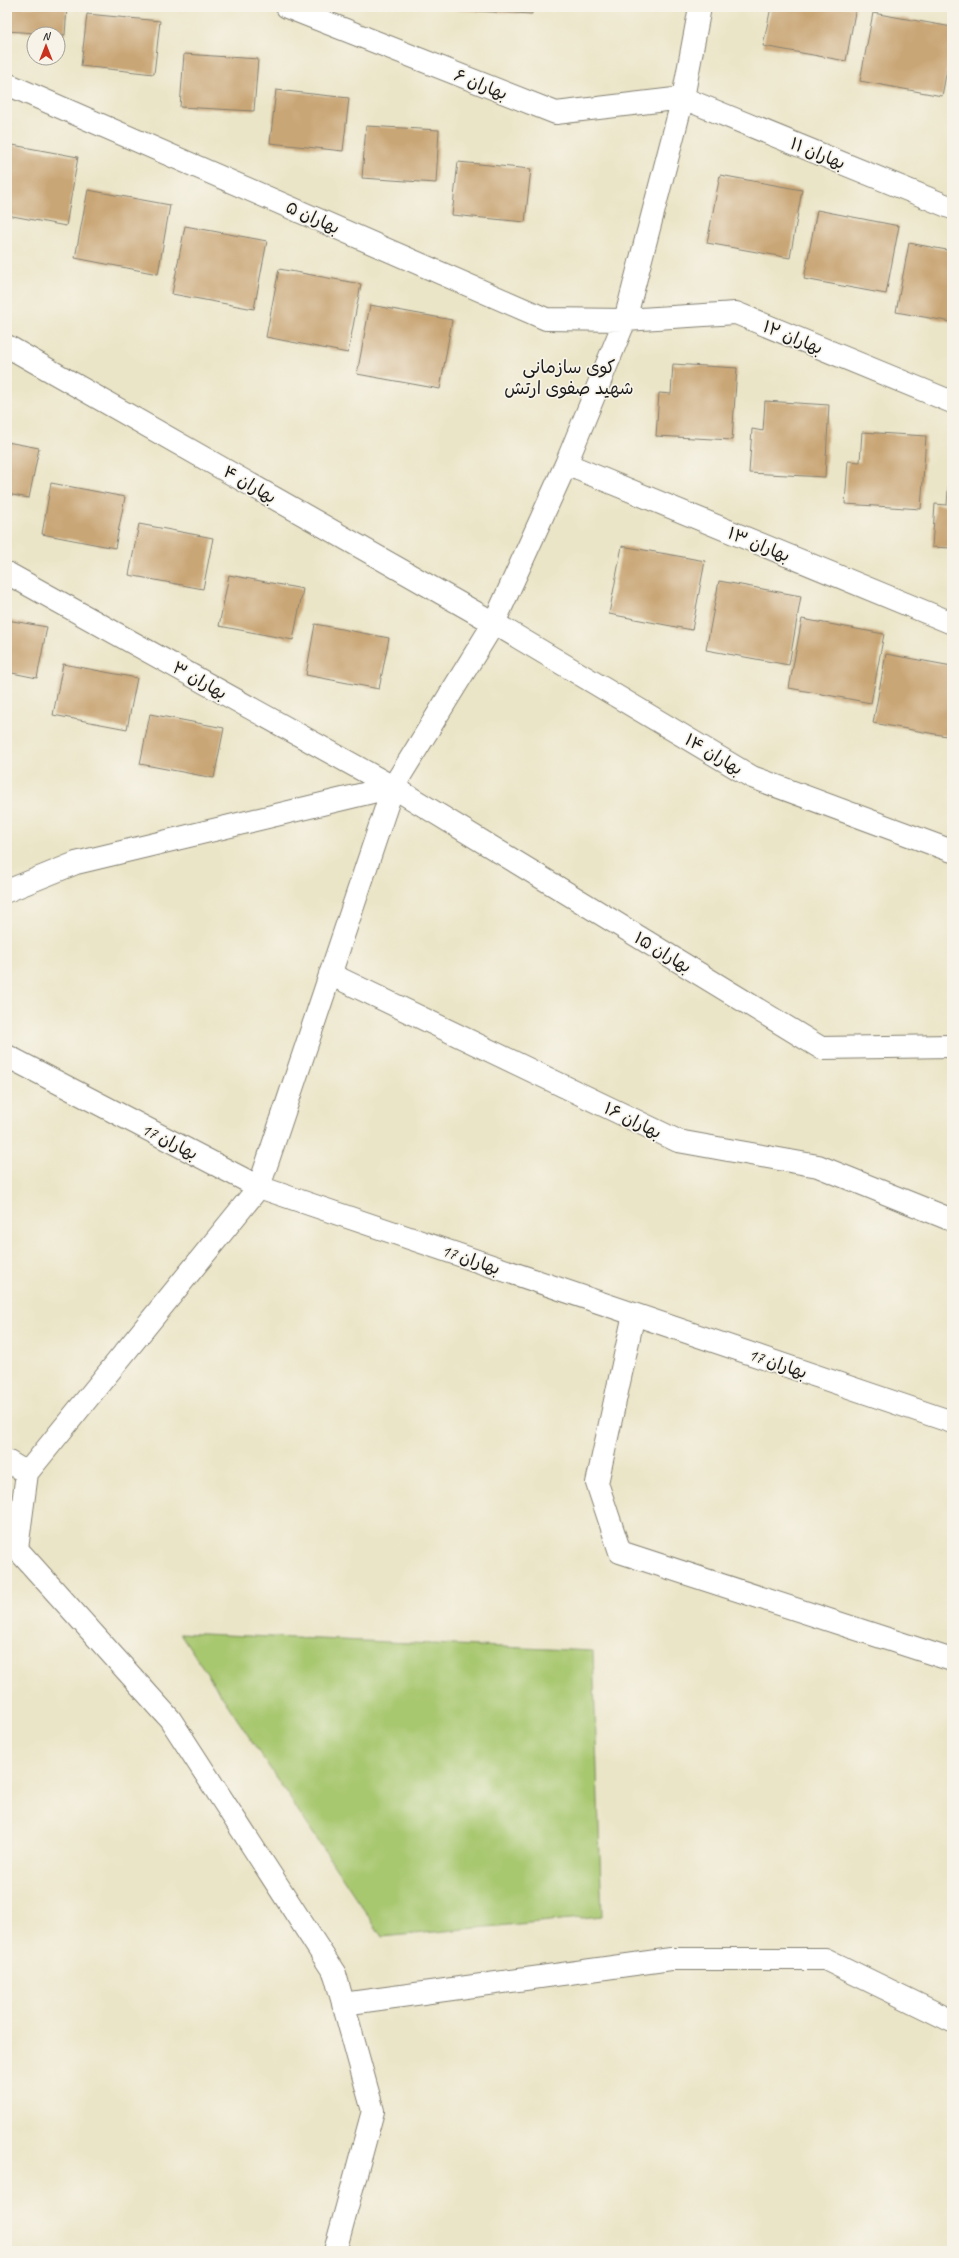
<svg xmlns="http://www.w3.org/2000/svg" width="959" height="2258" viewBox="0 0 959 2258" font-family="Caveat,'Playpen Sans Arabic',sans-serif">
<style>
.green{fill:#a8c870;stroke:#627246}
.building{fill:#c9a676}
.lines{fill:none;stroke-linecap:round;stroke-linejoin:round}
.minor-casing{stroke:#848072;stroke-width:24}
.minor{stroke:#fff;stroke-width:22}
.labels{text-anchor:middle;stroke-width:3.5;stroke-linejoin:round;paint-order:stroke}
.street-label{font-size:17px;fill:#1c1c1c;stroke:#f7f3e8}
.neighbourhood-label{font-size:18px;fill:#1c1c1c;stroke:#f7f3e8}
</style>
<rect width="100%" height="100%" fill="#f7f3e8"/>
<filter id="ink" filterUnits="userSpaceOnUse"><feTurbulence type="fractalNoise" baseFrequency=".025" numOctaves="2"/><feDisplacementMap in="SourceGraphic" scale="8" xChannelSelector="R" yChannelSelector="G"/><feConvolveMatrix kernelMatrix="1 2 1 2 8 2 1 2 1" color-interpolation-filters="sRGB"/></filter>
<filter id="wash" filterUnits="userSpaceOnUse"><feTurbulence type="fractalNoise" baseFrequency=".012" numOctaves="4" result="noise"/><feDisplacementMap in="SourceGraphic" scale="16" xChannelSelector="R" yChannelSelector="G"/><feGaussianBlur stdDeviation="0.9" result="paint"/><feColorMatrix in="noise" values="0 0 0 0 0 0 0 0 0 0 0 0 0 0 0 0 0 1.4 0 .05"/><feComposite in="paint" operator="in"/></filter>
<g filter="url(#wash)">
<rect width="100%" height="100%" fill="#ebe5c8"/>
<path class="green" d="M180 1633 593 1651 602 1916 382 1937Z"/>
<g id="blocks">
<path class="building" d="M7 7H67L65 35 7 31Z
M456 7H532V14L456 10Z
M771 7H856L846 61 763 46Z
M873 13 952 27V43L942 96 860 81Z
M87 14 160 21 154 74 81 66Z
M184 54 258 59 254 111 180 107Z
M276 90 349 98 343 151 270 143Z
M366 126 439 130 436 183 362 178Z
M7 144 78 157 66 226 7 215Z
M458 162 531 169 525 222 452 215Z
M720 175 802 190 790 258 707 243Z
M88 190 170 205 158 274 75 258Z
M817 210 899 226 886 294 804 279Z
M185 226 267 241 254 309 172 294Z
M909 243 952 251V322L896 312Z
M279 269 361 284 348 353 266 337Z
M370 305 452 320 440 389 357 374Z
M673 364 737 368 732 440 656 436 659 393 671 394Z
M765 401 829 405 825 477 749 473 752 429 763 431Z
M862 432 926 436 921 509 845 504 848 461 860 462Z
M7 442 39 448 29 498 7 494Z
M949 475H952V548L932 547 935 504 947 505Z
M51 483 125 497 115 548 42 534Z
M139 524 213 538 203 589 129 575Z
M622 546 705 561 692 630 609 614Z
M229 575 303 589 293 640 219 626Z
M719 581 801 596 789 665 706 650Z
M802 619 884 634 871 703 789 688Z
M7 620 47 627 37 678 7 672Z
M315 624 389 638 379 689 306 675Z
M886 654 952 666V737L873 723Z
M63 664 137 678 127 729 53 715Z
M150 714 224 728 214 778 140 764Z"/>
</g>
</g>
<g filter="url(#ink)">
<use href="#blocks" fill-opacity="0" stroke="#848072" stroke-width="1"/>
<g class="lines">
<g class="minor-casing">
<path id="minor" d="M287 7 556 113 683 98 952 208
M7 84 546 319 625 320 736 313 952 402
M7 346 494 623 752 777 952 851
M566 464 952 623
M7 573 393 787 821 1048 952 1046
M7 891 76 863 393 787
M330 974 678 1141 818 1166 952 1220
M7 1056 259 1187 952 1422
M634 1314 597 1483 620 1552 952 1660
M7 1461 27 1473 17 1549 7 1545
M27 1473 259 1187 393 787 494 623 566 464 625 320 683 98 700 7
M17 1549 170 1719 335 1974 373 2111 335 2251
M343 2004 671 1959H825L952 2021"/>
</g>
<use href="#minor" class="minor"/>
</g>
</g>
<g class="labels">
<g class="street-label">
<text transform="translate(481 84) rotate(22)" y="6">بهاران ۶</text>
<text transform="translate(818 153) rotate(22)" y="6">بهاران ۱۱</text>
<text transform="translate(313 217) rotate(24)" y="6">بهاران ۵</text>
<text transform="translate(793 337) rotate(22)" y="6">بهاران ۱۲</text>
<text transform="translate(250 484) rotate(30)" y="6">بهاران ۴</text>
<text transform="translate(759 544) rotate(22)" y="6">بهاران ۱۳</text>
<text transform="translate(200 680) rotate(29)" y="6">بهاران ۳</text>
<text transform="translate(714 754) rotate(31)" y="6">بهاران ۱۴</text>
<text transform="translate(663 952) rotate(31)" y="6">بهاران ۱۵</text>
<text transform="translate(633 1120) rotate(26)" y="6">بهاران ۱۶</text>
<text transform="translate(170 1141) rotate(27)" y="6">بهاران 17</text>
<text transform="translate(471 1259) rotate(19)" y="6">بهاران 17</text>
<text transform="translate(778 1363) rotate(19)" y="6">بهاران 17</text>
</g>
<g class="neighbourhood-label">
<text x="569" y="373">کوی سازمانی<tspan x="569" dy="21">شهید صفوی ارتش</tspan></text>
</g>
</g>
<rect width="959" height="2258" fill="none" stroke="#f7f3e8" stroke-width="24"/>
<g transform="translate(46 46)"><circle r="19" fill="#f7f3e8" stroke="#9f9d96"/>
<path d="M0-3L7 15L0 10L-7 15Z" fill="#c8321e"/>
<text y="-6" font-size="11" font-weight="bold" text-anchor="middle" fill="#1c1c1c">N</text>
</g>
</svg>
